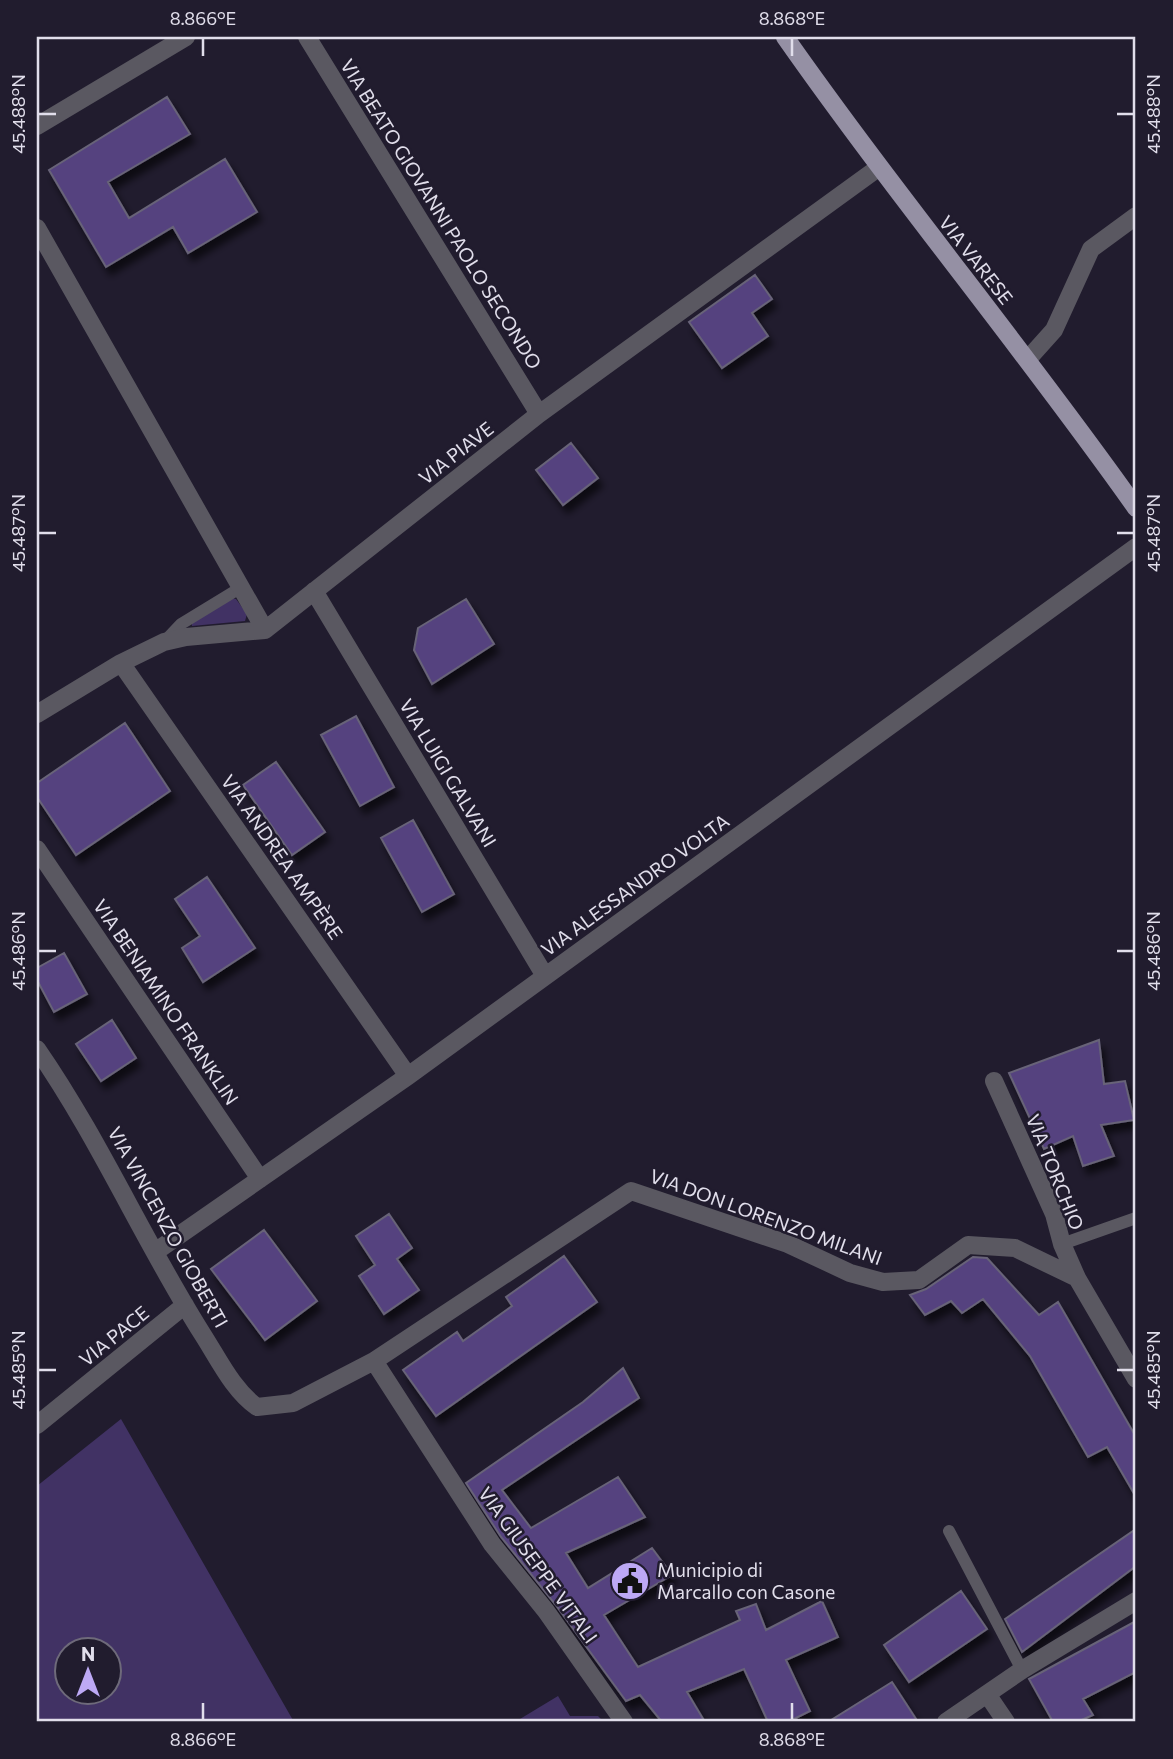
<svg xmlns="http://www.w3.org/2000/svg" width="1173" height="1759" viewBox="0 0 1173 1759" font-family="Commissioner,sans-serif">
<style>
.green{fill:#413264;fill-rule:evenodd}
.building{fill:#54437f;stroke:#686378;stroke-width:2;filter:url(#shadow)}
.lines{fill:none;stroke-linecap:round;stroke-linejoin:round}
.service{stroke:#5a5861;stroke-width:12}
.minor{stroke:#5a5861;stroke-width:18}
.primary{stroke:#9590a4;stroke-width:18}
.ticks{fill:none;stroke:#e1deeb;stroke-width:2.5}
.labels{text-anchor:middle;stroke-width:5;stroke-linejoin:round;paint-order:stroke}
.street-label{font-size:19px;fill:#e1deeb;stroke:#211c2e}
.poi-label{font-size:19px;fill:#e1deeb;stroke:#211c2e;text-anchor:start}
.neatline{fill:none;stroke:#e1deeb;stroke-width:2.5}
.ticks-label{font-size:18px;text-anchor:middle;fill:#e1deeb}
</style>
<defs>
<filter id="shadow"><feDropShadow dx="4.5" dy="8" stdDeviation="3.5" flood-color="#0009"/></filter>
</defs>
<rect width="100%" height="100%" fill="#211c2e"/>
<path class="green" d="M231 598 236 599 247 614 245 621 192 626V622Z
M121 1419 294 1722H37V1486ZM108 1650V1692H66V1650Z
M558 1696 570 1716H598L604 1722H515Z"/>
<path class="building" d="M167 97 190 134 108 182 129 218 225 159 257 212 188 253 173 227 106 267 49 170Z
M755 275 772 299 752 313 768 336 722 368 689 322Z
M571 443 598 478 563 505 536 470Z
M466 599 494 644 432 684 414 650 418 628Z
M356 716 394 787 360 806 321 735Z
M125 723 170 791 76 855 37 797V783Z
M276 762 325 832 292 855 243 785Z
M413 820 454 894 422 912 381 838Z
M207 877 255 948 203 982 182 948 200 936 175 899Z
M64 953 87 994 54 1012 37 980V968Z
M112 1020 136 1058 101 1081 76 1044Z
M1099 1040 1104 1084 1125 1081 1134 1120 1101 1125 1114 1156 1083 1166 1073 1136 1044 1149 1009 1073Z
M389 1214 412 1248 397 1259 419 1290 384 1314 359 1276 375 1265 356 1236Z
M264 1230 317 1301 265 1340 211 1269Z
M564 1256 597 1302 436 1416 403 1370 457 1332 463 1341 512 1306 506 1297Z
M973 1257 987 1258 1039 1315 1058 1302 1136 1437V1497L1107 1447 1088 1457 1030 1356 983 1299 962 1313 951 1301 925 1315 910 1295 926 1289Z
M623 1368 639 1398 502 1490 531 1528 618 1477 645 1517 566 1553 588 1588 652 1548 672 1575 604 1615 638 1667 740 1620 736 1611 756 1604 766 1630 822 1601 838 1637 786 1660 810 1711 788 1722H768L744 1669 687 1692 705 1722H662L640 1695 626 1701 555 1604 501 1537 466 1483 583 1402Z
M1136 1529V1566L1022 1652 1005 1619Z
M961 1591 987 1629 909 1682 884 1645Z
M1136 1621V1672L1083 1699 1093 1715 1077 1722H1053L1029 1679Z
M892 1682 918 1722H828Z"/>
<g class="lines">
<path class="service" d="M164 642 181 624 240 588
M1062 1244 1136 1218
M949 1531 1022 1670"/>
<path class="minor" d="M307 37 539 414
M37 126 186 37
M37 228 265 630
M1028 359 1054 330 1091 249 1136 216
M314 591 545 976
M121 663 408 1076
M37 714 121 663 164 642 186 637 265 630 539 414 878 168
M37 849 260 1179
M37 1049C100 1140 144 1242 203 1335 219 1360 233 1390 257 1407L293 1403 374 1361 631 1191 788 1244 850 1273 883 1282 919 1280 968 1245 1015 1248 1077 1278 1136 1379
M994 1081 1054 1214 1062 1244 1077 1278
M155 1252 408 1076 1136 547
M374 1361 492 1544 546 1611 624 1722
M37 1425 185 1305
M987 1694 1006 1722
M946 1722 1022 1670 1136 1601"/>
<path class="primary" d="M785 37C898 198 1023 348 1136 508"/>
</g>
<path class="ticks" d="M203 38V56M792 38V56M38 114H56M1117 114H1134M38 533H56M1117 533H1134M38 951H56M1117 951H1134M38 1370H56M1117 1370H1134M203 1703V1720M792 1703V1720"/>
<defs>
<g id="civic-disc" transform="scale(2.0125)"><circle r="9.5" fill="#bda9f5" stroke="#211c2e"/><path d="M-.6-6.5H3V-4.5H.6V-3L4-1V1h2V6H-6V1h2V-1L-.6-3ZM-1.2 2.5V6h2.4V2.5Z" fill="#111"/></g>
</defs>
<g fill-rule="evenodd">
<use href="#civic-disc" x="630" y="1581"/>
</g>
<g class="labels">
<g class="street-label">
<text transform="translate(441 214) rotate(58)" y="7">VIA BEATO GIOVANNI PAOLO SECONDO</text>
<text transform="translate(976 260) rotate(52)" y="7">VIA VARESE</text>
<text transform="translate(456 453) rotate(-38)" y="7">VIA PIAVE</text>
<text transform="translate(448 773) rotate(59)" y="7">VIA LUIGI GALVANI</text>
<text transform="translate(282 857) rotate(55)" y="7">VIA ANDREA AMPÈRE</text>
<text transform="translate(635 885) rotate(-36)" y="7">VIA ALESSANDRO VOLTA</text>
<text transform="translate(166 1002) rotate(56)" y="7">VIA BENIAMINO FRANKLIN</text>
<text transform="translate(1055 1172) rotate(68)" y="7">VIA TORCHIO</text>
<text transform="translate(766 1217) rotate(20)" y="7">VIA DON LORENZO MILANI</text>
<text transform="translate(168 1227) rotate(61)" y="7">VIA VINCENZO GIOBERTI</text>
<text transform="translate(114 1336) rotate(-39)" y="7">VIA PACE</text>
<text transform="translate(538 1565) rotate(54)" y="7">VIA GIUSEPPE VITALI</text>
</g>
<g class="poi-label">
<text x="657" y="1577">Municipio di<tspan x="657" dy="22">Marcallo con Casone</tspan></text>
</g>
</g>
<rect width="1173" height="1759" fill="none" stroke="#211c2e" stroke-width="77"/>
<g transform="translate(88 1671)"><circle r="33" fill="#211c2e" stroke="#6e6a7a" stroke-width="2"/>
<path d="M0-5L12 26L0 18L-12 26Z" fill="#bda9f5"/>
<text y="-10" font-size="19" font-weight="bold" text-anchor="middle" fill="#e1deeb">N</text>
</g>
<rect x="38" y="38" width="1096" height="1682" class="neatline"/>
<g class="ticks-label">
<text x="203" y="25">8.866°E</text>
<text x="792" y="25">8.868°E</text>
<text transform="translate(19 114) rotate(-90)" y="6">45.488°N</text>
<text transform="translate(1154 114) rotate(-90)" y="6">45.488°N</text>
<text transform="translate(19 533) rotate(-90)" y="6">45.487°N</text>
<text transform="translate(1154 533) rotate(-90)" y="6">45.487°N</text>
<text transform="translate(19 951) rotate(-90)" y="6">45.486°N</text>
<text transform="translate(1154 951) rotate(-90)" y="6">45.486°N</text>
<text transform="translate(19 1370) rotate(-90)" y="6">45.485°N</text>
<text transform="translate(1154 1370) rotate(-90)" y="6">45.485°N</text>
<text x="203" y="1746">8.866°E</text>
<text x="792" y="1746">8.868°E</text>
</g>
</svg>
